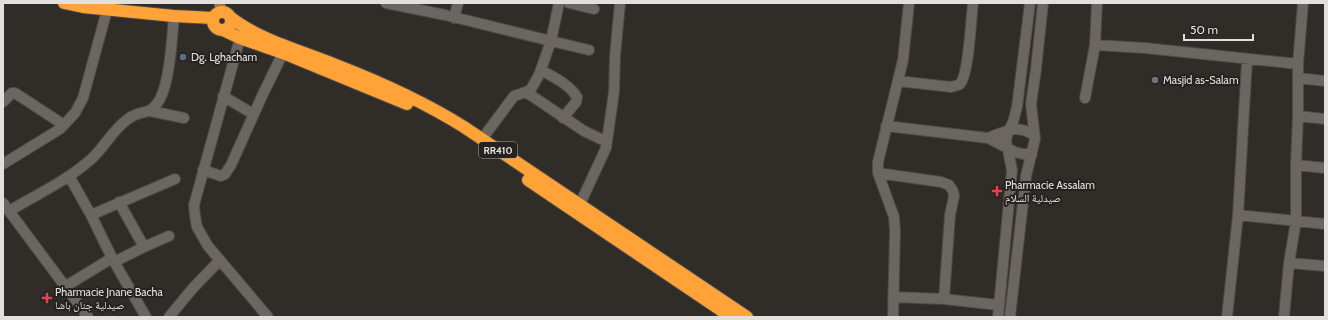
<svg xmlns="http://www.w3.org/2000/svg" width="1328" height="320" viewBox="0 0 1328 320" font-family="Cabin,'Noto Naskh Arabic',sans-serif">
<style>
.lines{fill:none;stroke-linecap:round;stroke-linejoin:round}
.street-casing{stroke:#4d4946;stroke-width:12}
.secondary-casing{stroke:#4d4946;stroke-width:12}
.highway-casing{stroke:#4d4946;stroke-width:14}
.street{stroke:#6b6662;stroke-width:10}
.secondary{stroke:#977855;stroke-width:10}
.highway{stroke:#ffa338;stroke-width:12}
.service-dot{fill:#5c6f8a;stroke:#26221f;stroke-width:1.5}
.worship-dot{fill:#6b7280;stroke:#26221f;stroke-width:1.5}
.health-dot{fill:#e0444e;stroke:#26221f;stroke-width:1.5}
.labels{text-anchor:middle;stroke-width:4;stroke-linejoin:round;paint-order:stroke}
.shield{fill:#26221f;stroke:#aaa6a4;stroke-width:1}
.shield-label{font-size:10px;font-weight:bold;fill:#e2dfdd}
.poi-label{font-size:11px;fill:#e2dfdd;stroke:#26221f;text-anchor:start}
</style>
<rect width="100%" height="100%" fill="#302c28"/>
<g class="lines">
<g class="street-casing">
<path id="street" d="M386 3 445 15 551 41 539 75 531 89 526 92 514 96 482 139
M559 3 551 41 589 50
M569 3 594 9
M1097 3 1095 45 1145 48 1298 64
M1303 3 1298 64V116L1325 119
M454 18 458 3
M240 38 194 205 195 216 197 227 208 246 268 317
M541 70C553 77 569 84 577 97L576 102 563 118
M1298 78 1325 81
M898 81 951 87C954 86 957 86 960 84 969 74 971 18 973 3
M526 92 584 131 607 142
M223 96 253 114
M1085 98 1095 45
M3 102 12 93H15L64 125
M150 111 184 118
M886 126 988 138 1015 152 1023 154H1032
M988 138C1006 131 1017 124 1034 135
M3 164 60 129 75 113 83 98 107 10
M1296 165 1325 168
M203 170 221 176 225 174 231 165 262 96 283 53
M878 173 941 182 949 185 953 191 954 196 950 215 944 299 893 297
M119 202 144 247
M3 203 88 317
M580 204 606 148 614 92 615 56 620 3
M9 211C36 195 66 181 89 161 104 149 111 131 128 119 142 108 149 118 160 99 170 80 172 38 174 16
M91 215 175 179
M1238 215 1325 224
M112 258 146 317
M114 262 144 247 169 236
M1289 263 1296 221V165L1298 116
M66 286 112 258 91 215 69 176
M944 299 998 305
M169 317 193 288 220 260
M893 317 895 231 894 217 878 173V162L903 60 909 3
M998 317 1012 170 1006 141 1007 135 1013 122 1017 107 1030 3
M1010 317 1026 176 1035 139 1031 104 1036 69 1043 3
M1227 317 1238 215 1247 60
M1284 317 1289 263 1325 266"/>
</g>
<g class="secondary-casing">
<path id="secondary" d="M219 3 222 11"/>
</g>
<g class="highway-casing">
<path id="highway" d="M64 3 83 7 174 16 213 18
M213 21a9 9 0 1 1 18 0a9 9 0 1 1-18 0Z
M230 17C259 40 302 51 336 65 380 82 424 102 464 127L747 317
M223 30 240 38 283 53 407 104
M528 180 731 317"/>
</g>
<use href="#street" class="street"/>
<use href="#secondary" class="secondary"/>
<use href="#highway" class="highway"/>
</g>
<circle class="service-dot" cx="183" cy="57" r="4"/>
<circle class="worship-dot" cx="1155" cy="80" r="4"/>
<g class="health-dot">
<path d="M995 185h4v4h4v4h-4v4h-4v-4h-4v-4h4z"/>
<path d="M45 292h4v4h4v4h-4v4h-4v-4h-4v-4h4z"/>
</g>
<g class="labels">
<rect class="shield" x="479" y="142" width="38" height="16" rx="3"/>
<g class="shield-label">
<text x="498" y="154">RR410</text>
</g>
<g class="poi-label">
<text x="191" y="61">Dg. Lghacham</text>
<text x="1163" y="84">Masjid as-Salam</text>
<text x="1005" y="189">Pharmacie Assalam<tspan x="1005" dy="13">صيدلية السلام</tspan></text>
<text x="55" y="296">Pharmacie Jnane Bacha<tspan x="55" dy="13">صيدلية جنان باشا</tspan></text>
</g>
</g>
<rect width="1328" height="320" fill="none" stroke="#e2dfdd" stroke-width="8"/>
<path d="M1184 34v6h69v-6" fill="none" stroke="#e2dfdd" stroke-width="2"/>
<text x="1190" y="34" font-size="12" fill="#e2dfdd" stroke="#26221f" stroke-width="3" paint-order="stroke">50 m</text>
</svg>
